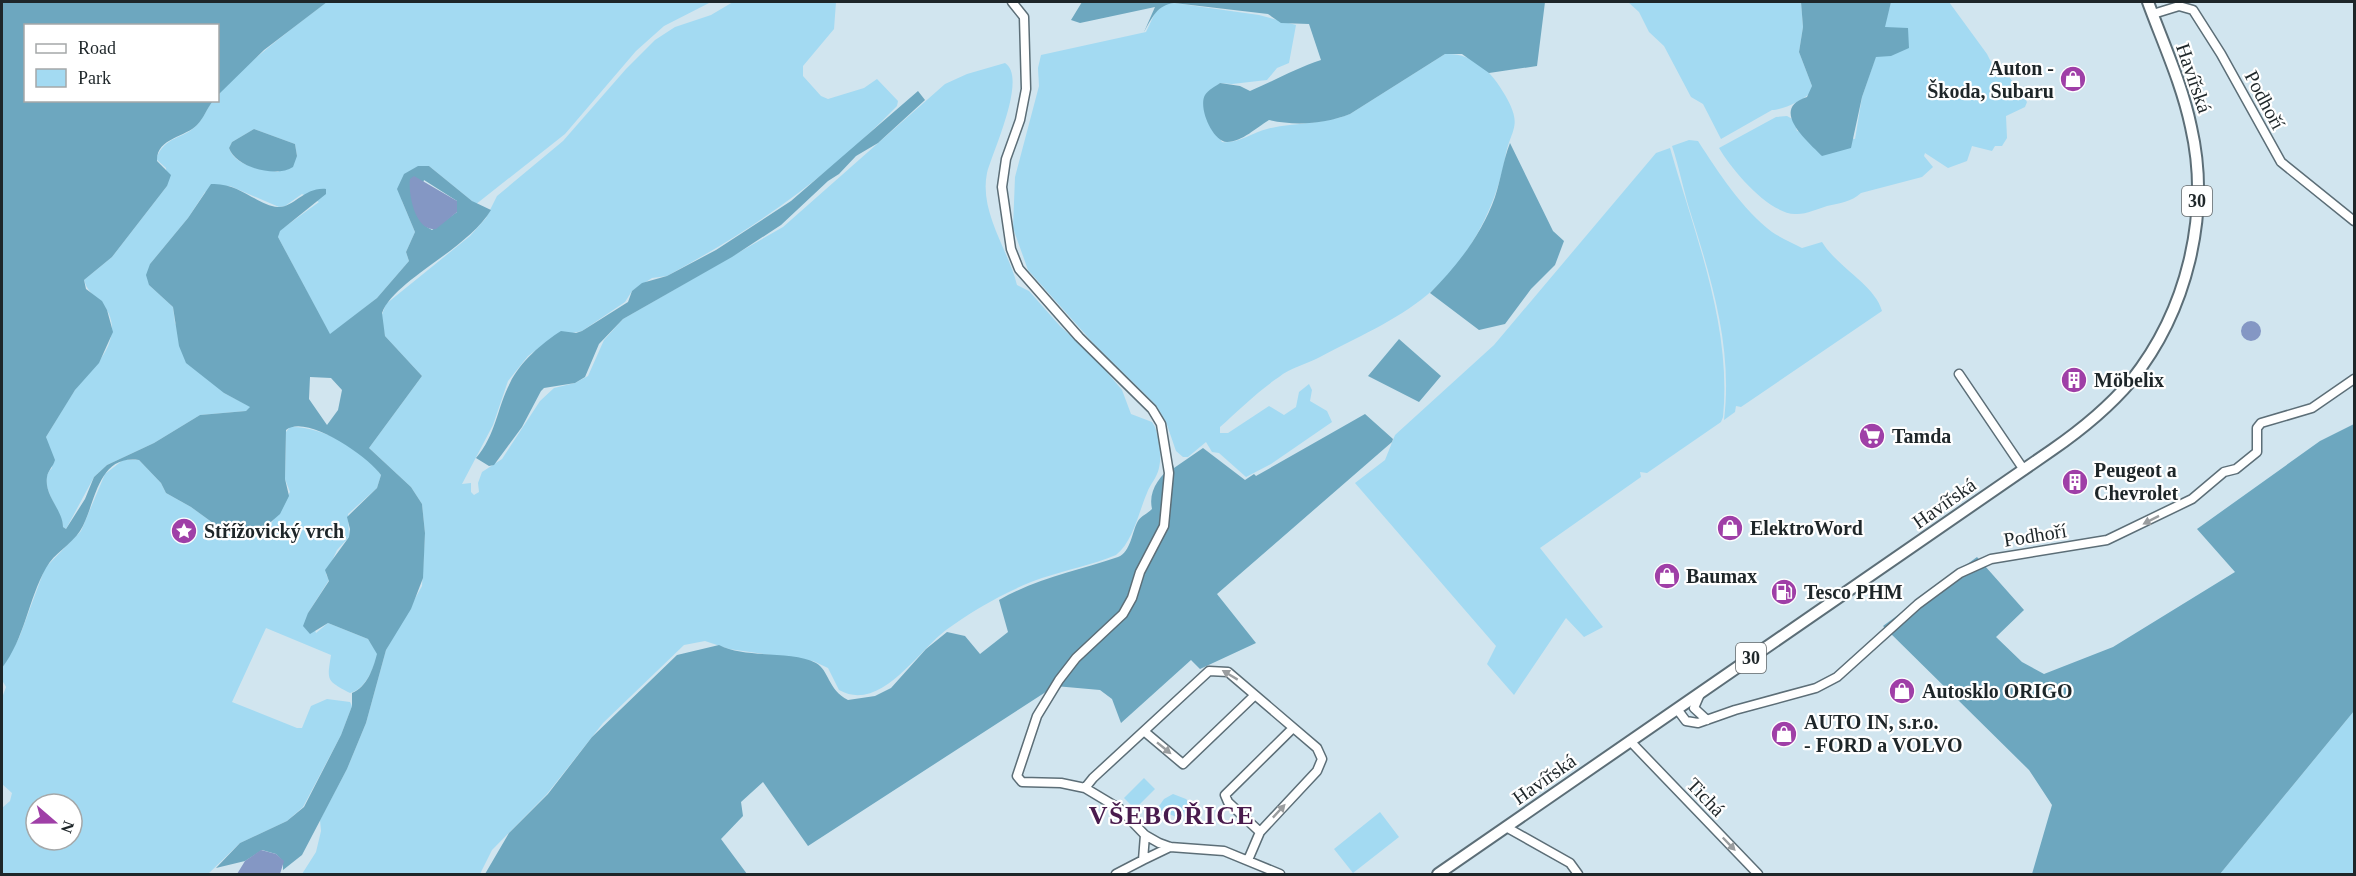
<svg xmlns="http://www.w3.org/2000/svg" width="2356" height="876" viewBox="0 0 2356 876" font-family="Georgia,serif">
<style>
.green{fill:#a3daf2;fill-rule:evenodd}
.forest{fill:#6da7bf;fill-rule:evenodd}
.water{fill:#8497c4}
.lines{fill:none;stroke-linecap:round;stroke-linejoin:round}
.minor-casing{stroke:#5c6e77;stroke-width:11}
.major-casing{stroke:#5c6e77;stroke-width:14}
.minor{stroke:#fff;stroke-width:8}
.major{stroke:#fff;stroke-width:10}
.oneway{fill:#9a9d9f}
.labels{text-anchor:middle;stroke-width:4.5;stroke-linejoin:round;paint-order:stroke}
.shield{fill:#fff;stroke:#626769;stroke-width:1.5}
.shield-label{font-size:18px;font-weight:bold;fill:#1e2629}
.poi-label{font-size:20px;font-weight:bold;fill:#1e2629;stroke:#fff;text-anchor:start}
.street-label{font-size:20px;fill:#1e2629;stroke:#fff}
.district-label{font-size:26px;font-weight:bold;letter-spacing:1.5px;fill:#491b4d;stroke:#fff}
</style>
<rect width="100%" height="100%" fill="#d1e5ef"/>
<path class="green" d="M327 2H711L664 26 636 51 565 134 480 201 476 204 472 201 429 166 402 201 415 232 406 252 409 261 377 298 330 335 278 237 279 231 319 202 302 194 285 206 279 207 230 186 205 192 188 218 150 264 149 285 173 307 175 323 224 393 251 407 246 411 200 415 154 443 107 465 94 477 66 529 63 527C62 510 35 483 52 468L46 437C55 423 63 408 73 393 87 373 113 354 112 326 110 301 89 299 84 280L112 257 167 186 166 168 156 159C165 135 183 140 197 125 203 119 207 108 213 101L218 100V95C250 59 289 31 327 2ZM254 129 295 144 297 156 278 172C262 169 235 167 229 148L232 142Z
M733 2H836L834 29 803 66V76L821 96 828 99 864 88 877 79 898 101 897 106C827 178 755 228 667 276L652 278 632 291 625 302 582 331 553 337 528 356 508 381 493 425 462 484 471 483V492L474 495 479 492 478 483 482 472 502 459 540 401 554 388 575 383 588 376 604 340 623 319 783 227 945 84 967 74 1005 63C1028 77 992 153 987 173 979 212 1008 249 1017 285L1029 291 1060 326 1095 358 1122 390 1131 414 1152 422 1155 427C1159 439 1162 456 1159 468 1157 478 1150 484 1147 493 1139 511 1133 542 1116 555 1092 565 1066 570 1042 578 1010 589 973 610 946 630 916 653 880 713 839 690L828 668 813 661 729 649 705 641 684 645 603 723 547 794 492 850 480 874H302L316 852 321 831 320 820 347 769 366 723 386 650 422 586 425 533 422 504 411 487 369 448 422 376 385 336 381 317 386 304 470 236 486 218 497 196 563 141 626 69 655 40 675 27 711 15Z
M1628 2H1801L1803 27 1799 52 1812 86 1811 92C1804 100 1783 110 1772 110L1721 139 1703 104 1691 97 1664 46 1649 32 1639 12Z
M1891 2H1949L1987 54 1996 72 2005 71 2027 102 2025 107 2006 116 2007 138 2002 146H1995L1992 151 1972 146 1967 161 1948 168 1925 153 1924 156 1933 167 1922 177 1861 193C1851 202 1840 203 1827 206 1817 209 1805 215 1795 214 1768 213 1732 170 1719 148L1776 117 1787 116 1794 120 1797 131 1855 139 1862 97 1876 56H1891L1884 27Z
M1174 3 1259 15 1296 25 1289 63 1277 68 1267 80 1232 84 1220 83 1206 97 1205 114 1222 142C1237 144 1252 133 1267 129 1294 122 1323 125 1350 114L1445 54C1474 53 1491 71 1505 95 1524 128 1510 128 1505 159 1495 210 1467 262 1427 295 1396 321 1355 338 1320 357 1307 364 1290 368 1279 377 1258 391 1239 410 1220 427V433H1228L1269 406 1284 415 1296 407 1299 392 1309 384 1312 390 1310 401 1327 411 1332 422 1271 464 1246 477 1219 453 1212 452 1206 442 1188 457H1183L1176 451 1166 422 1156 405 1094 344 1028 270 1013 228 1015 177 1039 86 1038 68 1041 55 1146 32 1155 13 1164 4Z
M1689 140 1698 141C1718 172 1742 209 1772 232 1781 238 1792 243 1802 248L1822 242C1837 267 1875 285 1882 311L1741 407 1736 406 1735 412 1724 420C1733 347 1711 278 1689 208 1683 188 1679 167 1672 146Z
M1670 148C1695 235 1732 326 1723 417L1721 422 1647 473 1640 472 1641 477 1540 548 1603 627 1584 637 1566 618 1514 695 1487 664 1496 646 1355 483 1385 460 1395 435 1494 345 1656 153Z
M290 427C322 426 363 449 381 475L377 488 348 514 349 537 337 550 326 574 329 580 308 613 316 633 328 623 368 639 378 654C373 669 366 689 350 693 326 680 327 681 331 655L266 628 232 702 297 728H302L311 706 327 699 350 702 352 706 341 735 303 807 287 821 240 843 208 874H2V808L10 801 12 793 2 784V698L6 687 2 680V668L19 638 45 568 81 531 105 474 123 460H139L161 483 166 493 191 507 224 531 256 535 271 524 290 492 285 479 286 432ZM36 804H72V840H36Z
M2354 711V874H2220Z
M1144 778 1155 789 1135 809 1124 798Z
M1173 794 1186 799 1190 803 1188 814 1181 819 1157 809 1164 799Z
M1380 812 1399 837 1353 873 1334 849Z"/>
<path class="forest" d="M2 2H327L264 50 218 95V26H26V100L213 101C207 108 204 118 197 125 186 137 156 138 157 161L171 175 167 186 112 257 84 280 86 289 102 301 107 310 113 332 99 363 75 390 46 437 55 460C53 467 48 470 47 477 44 496 63 510 63 527L66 529 85 499 94 477 107 465 154 443 200 415 246 411 250 407 224 393 186 363 179 346 173 307 149 285 146 275 150 264 188 218 211 184C239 182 258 206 278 207 294 208 304 187 326 189V194L280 231 278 237 330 334 377 298 409 261 406 252 415 232 397 189 404 174 418 166H429L472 201 491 210C467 250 394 280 382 313L385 336 422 376 369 448 411 487 422 504 425 533 423 578 411 609 386 650 366 723 347 769 302 855 283 870V861L276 854 262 850 245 861 216 868 240 843 287 821 304 807 341 735 352 706V693C367 687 373 669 377 654L368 639 328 623 310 634 303 626 308 613 329 581 325 570 349 537 350 529 347 517 377 488 381 475C369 457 306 413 286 430L285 479 289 496 280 514 256 535 242 537 224 531 191 507 166 493 161 483 139 460C96 454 96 506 80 531 71 545 54 553 46 568 28 600 25 638 2 668ZM424 180 457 201V212L432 230C409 218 418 200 424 180ZM310 377 331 378 342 390 338 410 327 425 309 399Z
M1082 2H1545L1537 66 1489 73 1462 54H1445L1350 114C1325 124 1295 126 1269 120 1257 127 1242 142 1227 142 1212 141 1198 107 1205 95 1208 90 1216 86 1220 83L1240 86 1250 91C1274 81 1296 68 1321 60L1309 24 1281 23 1268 14 1174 3C1157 5 1152 18 1144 32L1155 7 1080 23 1071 20Z
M1801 2H1891L1885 27 1908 28 1909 48 1891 56 1876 57 1862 97 1851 148 1822 156C1807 141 1769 109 1807 97L1812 86 1799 52 1803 27Z
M918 91 925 100 878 143 856 156 839 174 828 181 781 225 732 257 623 319 599 344 585 377 575 383 544 388 541 391 522 427 494 465 489 466 476 458C496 435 497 408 510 383 520 362 542 343 561 331L576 333 582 331 628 302 632 291 642 283 667 276 716 250 791 201Z
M254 129 295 144 297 156 293 167C277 178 236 168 229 148L232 142Z
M1510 143 1553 231 1564 241 1555 265 1531 289 1505 324 1479 330 1430 293C1457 266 1482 234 1495 197 1501 179 1503 161 1510 143Z
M1399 339 1441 376 1419 402 1368 376Z
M1365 414 1393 439 1392 442 1217 594 1256 643 1200 669 1191 660 1121 723 1112 699 1100 690 1055 686 808 846 763 782 741 802 743 816 721 839 747 874H485L509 833 548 794 592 737 677 655 719 645C746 659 791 650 816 663 829 670 828 690 848 700L875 696 891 688 926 649 947 632 965 636 980 654 1008 632 999 600C1037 578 1077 571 1118 557 1131 552 1132 531 1138 521 1141 516 1147 514 1152 509 1148 491 1159 477 1173 465L1174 468 1203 448 1245 480 1254 474 1256 476Z
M2354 424V711L2220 874H2032L2052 805 2029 770 1883 626 1977 557 2024 610 1996 637 2022 662 2044 674 2113 647 2235 572 2197 529 2320 441Z"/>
<path class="water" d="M414 176 457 201V212L436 229C415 232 408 194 410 179Z
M2241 331a10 10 0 1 1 20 0a10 10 0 1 1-20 0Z
M261 850 276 854 284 861 280 874H237L245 861Z"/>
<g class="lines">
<g class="minor-casing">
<path id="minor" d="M1012 2 1024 17 1026 89 1020 120 1006 159 1002 187 1011 249 1019 269 1079 337 1152 409 1161 424 1169 473 1164 526 1140 572 1132 598 1123 614 1076 658 1059 680 1037 716 1017 776 1022 782 1061 783 1085 788 1120 809 1145 835 1159 843 1170 847 1224 851 1280 874
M2153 14 2179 6 2193 10 2221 54 2281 162 2354 221
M1959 374 2024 470
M1700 694 1694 708 1707 720
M1677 709 1686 721 1698 723 1735 710 1816 688 1837 677 1918 604 1960 573 1991 559 2107 540 2192 499 2224 472 2236 469 2257 452V428L2261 423 2312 408 2354 379
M1145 732 1183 764 1255 695
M1630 741 1758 874
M1085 788 1093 778 1209 671 1228 672 1317 748 1322 759 1317 771 1260 832 1248 860
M1506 827 1570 863 1578 874
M1260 832 1228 802 1225 795 1293 728
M1143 860 1170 847
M1116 874 1143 860 1145 835"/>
</g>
<g class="major-casing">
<path id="major" d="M1438 874 2052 450C2081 430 2108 408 2131 381 2187 311 2211 214 2191 127 2182 84 2163 43 2148 2"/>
</g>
<use href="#minor" class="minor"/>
<use href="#major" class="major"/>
</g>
<defs><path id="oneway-solid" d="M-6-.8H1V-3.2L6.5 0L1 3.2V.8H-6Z" transform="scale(1.5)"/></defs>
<g class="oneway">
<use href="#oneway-solid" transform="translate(2151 520) rotate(153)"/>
<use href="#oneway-solid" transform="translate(1230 675) rotate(-149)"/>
<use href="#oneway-solid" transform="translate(1164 748) rotate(39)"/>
<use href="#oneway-solid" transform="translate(1279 811) rotate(-47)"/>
<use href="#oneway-solid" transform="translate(1729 844) rotate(46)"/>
</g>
<defs>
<g id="shop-disc" transform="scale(1.35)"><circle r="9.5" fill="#9f3fa7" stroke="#fff"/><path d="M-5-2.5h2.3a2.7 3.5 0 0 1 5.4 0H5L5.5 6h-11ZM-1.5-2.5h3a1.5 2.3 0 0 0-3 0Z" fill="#fff"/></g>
<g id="building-disc" transform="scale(1.35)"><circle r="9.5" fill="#9f3fa7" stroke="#fff"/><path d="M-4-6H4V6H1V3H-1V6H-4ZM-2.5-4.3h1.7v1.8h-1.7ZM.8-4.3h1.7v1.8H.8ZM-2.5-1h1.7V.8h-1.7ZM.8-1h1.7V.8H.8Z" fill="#fff"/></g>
<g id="supermarket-disc" transform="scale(1.35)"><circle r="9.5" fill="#9f3fa7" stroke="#fff"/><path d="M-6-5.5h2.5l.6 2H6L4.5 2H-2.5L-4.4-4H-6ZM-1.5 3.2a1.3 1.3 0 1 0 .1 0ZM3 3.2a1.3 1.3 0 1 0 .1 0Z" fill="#fff"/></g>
<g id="sight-disc" transform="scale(1.35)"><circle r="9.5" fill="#9f3fa7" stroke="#fff"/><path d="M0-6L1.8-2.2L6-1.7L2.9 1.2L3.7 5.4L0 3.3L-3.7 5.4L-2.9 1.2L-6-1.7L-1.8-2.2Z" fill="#fff"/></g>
<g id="fuel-disc" transform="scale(1.35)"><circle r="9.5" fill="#9f3fa7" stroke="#fff"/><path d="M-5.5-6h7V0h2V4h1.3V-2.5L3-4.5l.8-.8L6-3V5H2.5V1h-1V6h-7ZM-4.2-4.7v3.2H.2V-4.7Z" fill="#fff"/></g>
</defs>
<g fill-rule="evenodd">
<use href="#shop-disc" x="2073" y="79"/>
<use href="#building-disc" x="2074" y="380"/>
<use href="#supermarket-disc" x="1872" y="436"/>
<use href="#building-disc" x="2075" y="482"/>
<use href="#shop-disc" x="1730" y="528"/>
<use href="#sight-disc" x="184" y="531"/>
<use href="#shop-disc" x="1667" y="576"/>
<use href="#fuel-disc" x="1784" y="592"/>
<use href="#shop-disc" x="1902" y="691"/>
<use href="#shop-disc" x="1784" y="734"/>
</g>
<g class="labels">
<g class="shield">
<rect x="2182" y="186" width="30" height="30" rx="4.5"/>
<rect x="1736" y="643" width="30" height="30" rx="4.5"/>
</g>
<g class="shield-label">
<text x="2197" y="207">30</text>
<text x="1751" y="664">30</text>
</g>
<g class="poi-label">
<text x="2054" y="75" text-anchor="end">Auton -<tspan x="2054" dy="23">Škoda, Subaru</tspan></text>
<text x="2094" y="387">Möbelix</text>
<text x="1892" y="443">Tamda</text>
<text x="2094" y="477">Peugeot a<tspan x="2094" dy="23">Chevrolet</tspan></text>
<text x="1750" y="535">ElektroWord</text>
<text x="204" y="538">Střížovický vrch</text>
<text x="1686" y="583">Baumax</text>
<text x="1804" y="599">Tesco PHM</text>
<text x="1922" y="698">Autosklo ORIGO</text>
<text x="1804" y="729">AUTO IN, s.r.o.<tspan x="1804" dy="23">- FORD a VOLVO</tspan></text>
</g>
<g class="street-label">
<text transform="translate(2194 78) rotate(71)" y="7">Havířská</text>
<text transform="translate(2265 100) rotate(62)" y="7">Podhoří</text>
<text transform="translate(1944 503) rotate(-35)" y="7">Havířská</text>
<text transform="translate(2035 535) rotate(-9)" y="7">Podhoří</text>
<text transform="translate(1544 779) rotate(-35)" y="7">Havířská</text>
<text transform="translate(1706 797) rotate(46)" y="7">Tichá</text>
</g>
<g class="district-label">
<text x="1172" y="824">VŠEBOŘICE</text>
</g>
</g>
<rect width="2356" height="876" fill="none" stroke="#1e2629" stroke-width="6"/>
<rect x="24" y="24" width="195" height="78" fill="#ffffff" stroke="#a5a8a9" stroke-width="1.5"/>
<rect x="36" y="44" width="30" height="9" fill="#ffffff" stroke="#a5a8a9" stroke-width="1.5"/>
<text x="78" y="54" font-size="18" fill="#1e2629">Road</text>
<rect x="36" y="69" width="30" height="18" fill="#a3daf2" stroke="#a5a8a9" stroke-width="1.5"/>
<text x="78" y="84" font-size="18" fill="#1e2629">Park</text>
<g transform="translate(54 822) rotate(110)"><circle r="28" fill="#ffffff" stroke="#a5a8a9" stroke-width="1.5"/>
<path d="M0-4.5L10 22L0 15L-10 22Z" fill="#9f3fa7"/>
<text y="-9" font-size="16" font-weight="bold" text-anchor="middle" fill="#1e2629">N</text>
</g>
</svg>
